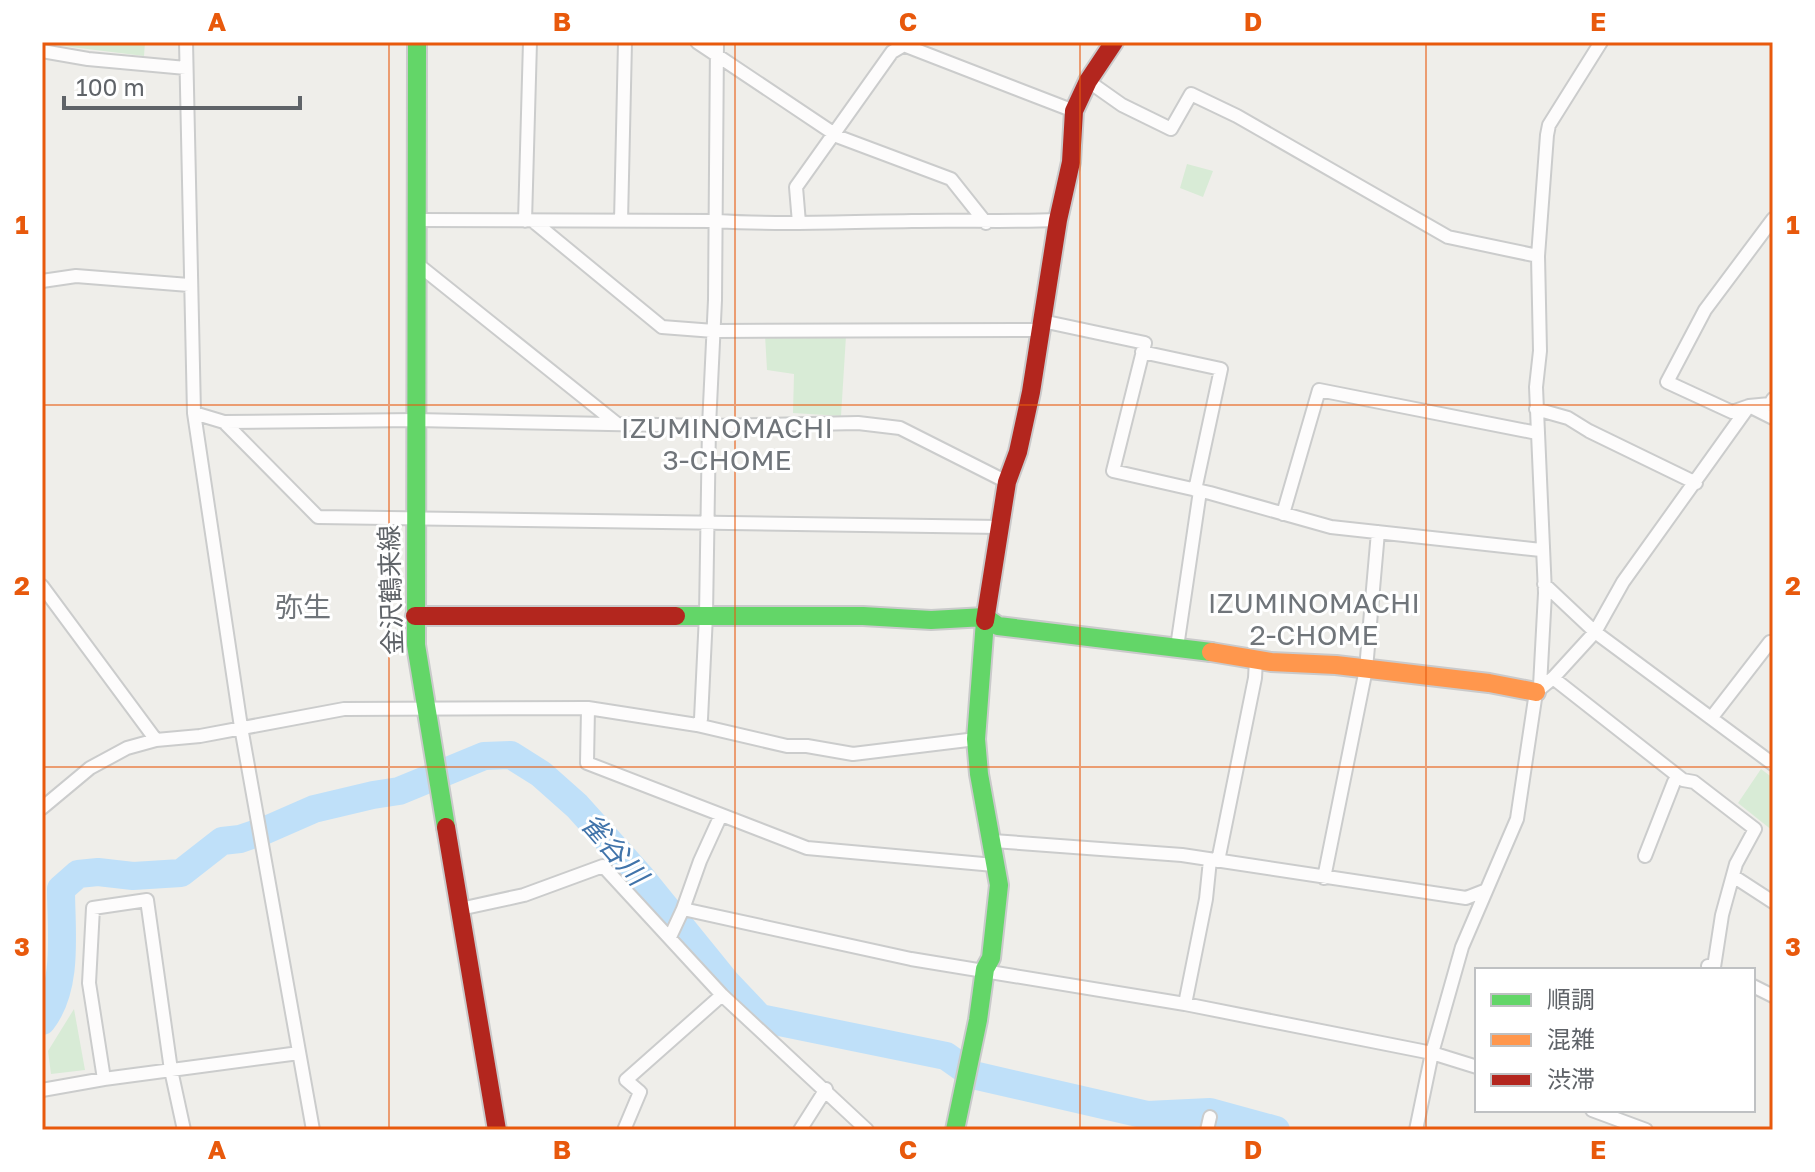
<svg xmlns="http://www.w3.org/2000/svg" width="1815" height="1172" viewBox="0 0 1815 1172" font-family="'Golos Text','Noto Sans JP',sans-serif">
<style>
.green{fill:#d8ebd6}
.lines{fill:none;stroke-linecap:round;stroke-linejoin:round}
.river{stroke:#bfe0f9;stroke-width:28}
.street-casing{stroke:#cbcccc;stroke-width:16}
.fast-casing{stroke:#cacacb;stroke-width:22}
.slow-casing{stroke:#cacacb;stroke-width:22}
.jam-casing{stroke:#cacacb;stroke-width:22}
.street{stroke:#fdfcfc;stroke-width:12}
.fast{stroke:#63d668;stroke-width:18}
.slow{stroke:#ff974d;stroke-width:18}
.jam{stroke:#b3261e;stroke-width:18}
.grid{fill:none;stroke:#e8590c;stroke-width:2;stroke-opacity:0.55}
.labels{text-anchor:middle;stroke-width:6;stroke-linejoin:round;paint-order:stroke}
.street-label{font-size:26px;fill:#5f6368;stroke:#fff}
.neighbourhood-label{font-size:28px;fill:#70757a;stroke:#fff}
.water-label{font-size:28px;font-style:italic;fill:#4174aa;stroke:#fff}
.neatline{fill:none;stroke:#e8590c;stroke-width:3}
.grid-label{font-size:26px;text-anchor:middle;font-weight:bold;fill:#e8590c}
</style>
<rect width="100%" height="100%" fill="#efeeea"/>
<path class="green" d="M56 42H145L144 56 55 45Z
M1187 164 1213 171 1203 197 1180 188Z
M765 335 846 336 841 416 793 413 794 374 767 370Z
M1761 769 1773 778V831L1738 803Z
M74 1009 85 1070 51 1074 48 1051Z"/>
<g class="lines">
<path class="river" d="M42 1021C69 986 61 930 61 889L78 874 98 872 133 876 181 873 222 841 240 839 266 830 314 809 373 795 399 791 484 756 511 755 541 774 577 806 640 876 726 982 760 1018 946 1056 973 1075 1147 1115 1210 1112 1276 1130"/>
<g class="street-casing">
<path id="street" d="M186 42 194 413 241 727 313 1130
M697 42 839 137 951 179 986 223
M906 46 1074 111
M42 51 88 59 186 68
M1088 81 1122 105 1171 129 1191 94 1237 116 1448 237 1538 256
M1773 219 1705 310 1667 382 1732 412 1749 406 1770 404 1773 399
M416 220 716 221C781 225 846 222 912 221 961 220 1009 222 1058 220
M525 221 530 42
M533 221 662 327 714 331 1040 330
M621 221 625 42
M799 223 796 187 892 52 909 42
M416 263 616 423
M42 281 76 276 189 285
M1042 321 1145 343 1113 471 1210 493 1331 527 1541 550
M1142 352 1221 369 1195 490
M1749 406 1773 418
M1536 409 1568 418 1589 431 1696 483
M194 413 224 422 416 420 709 426 858 423 900 428 1007 482
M224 422 318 517 1000 527
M1283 514 1319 390 1537 433
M1544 584 1595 632 1623 582 1749 406
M42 586 156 740
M1177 647 1200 491
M1553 678 1683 780 1694 782 1755 829 1736 864 1722 915 1714 967 1708 966
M1540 686 1545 593 1536 387 1540 351 1538 256 1547 135 1549 125 1601 42
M588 708 587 763 807 848 994 865
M1712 717 1770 642 1773 644
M697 725 701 719 706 615 709 426 715 300 717 42
M42 808 90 768 127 748 156 740 200 736 344 709 588 708 697 725 787 746H807L853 754 976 739
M993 841 1182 855 1466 898 1484 891
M1645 856 1674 782
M1218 861 1255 678 1256 660
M1733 876 1773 902
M1324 878 1366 669 1378 532
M460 909 524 895 603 866 722 995 867 1130
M683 909 700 861 721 815
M670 937 683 909 911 959 1185 1004 1432 1053 1477 1067
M1753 986 1773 996
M1185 1004 1206 899 1210 860
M104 1079 89 983 93 908 147 900 171 1070 184 1130
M42 1090 104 1079 299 1053
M1592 1110 1646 1130
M624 1130 640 1092 626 1080 722 995
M800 1130 826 1089
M1207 1130 1210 1117
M1416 1130 1432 1053 1462 947 1517 819 1536 692 1553 678 1595 632 1773 764"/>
</g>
<g class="fast-casing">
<path id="fast" d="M417 42 416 645 446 827
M676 616H863L931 620 985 617 998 626 1211 652
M955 1130 978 1020 985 969 991 958 999 885 979 774 976 739 985 621"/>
</g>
<g class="slow-casing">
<path id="slow" d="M1211 652 1271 662 1336 665 1489 683 1536 692"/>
</g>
<g class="jam-casing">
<path id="jam" d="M415 616H676
M985 621 1007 482 1018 452 1031 392 1058 220 1071 162 1074 111 1088 81 1114 42
M446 827 497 1130"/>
</g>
<use href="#street" class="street"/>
<use href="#fast" class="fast"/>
<use href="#slow" class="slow"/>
<use href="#jam" class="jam"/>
</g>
<path class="grid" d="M389 42V1130M735 42V1130M1080 42V1130M1426 42V1130M42 405H1773M42 767H1773"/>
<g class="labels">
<g class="street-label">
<text transform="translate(391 590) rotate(-92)" y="9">金沢鶴来線</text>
</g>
<g class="neighbourhood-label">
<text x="727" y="438">IZUMINOMACHI<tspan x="727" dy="32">3-CHOME</tspan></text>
<text x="1314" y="613">IZUMINOMACHI<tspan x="1314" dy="32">2-CHOME</tspan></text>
<text x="303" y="617">弥生</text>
</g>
<g class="water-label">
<text transform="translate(614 849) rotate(49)" y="10">雀谷川</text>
</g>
</g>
<rect width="1815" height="1172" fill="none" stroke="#ffffff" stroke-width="88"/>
<rect x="1475" y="968" width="280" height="144" fill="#ffffff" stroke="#bfc1c3" stroke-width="2"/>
<rect x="1491" y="994" width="40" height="12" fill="#63d668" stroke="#bfc1c3" stroke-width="2"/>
<text x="1547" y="1008" font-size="24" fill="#5f6368">順調</text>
<rect x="1491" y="1034" width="40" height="12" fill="#ff974d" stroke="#bfc1c3" stroke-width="2"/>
<text x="1547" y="1048" font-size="24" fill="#5f6368">混雑</text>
<rect x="1491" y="1074" width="40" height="12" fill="#b3261e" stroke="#bfc1c3" stroke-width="2"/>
<text x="1547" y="1088" font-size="24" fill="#5f6368">渋滞</text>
<path d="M64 96v12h236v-12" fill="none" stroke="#5f6368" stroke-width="4"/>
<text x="76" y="96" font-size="24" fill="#5f6368" stroke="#ffffff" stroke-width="6" paint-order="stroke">100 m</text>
<rect x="44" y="44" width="1727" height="1084" class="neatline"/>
<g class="grid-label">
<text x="217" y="31">A</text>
<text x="562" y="31">B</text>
<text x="908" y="31">C</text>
<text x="1253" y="31">D</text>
<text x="1598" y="31">E</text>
<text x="22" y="234">1</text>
<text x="1793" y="234">1</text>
<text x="22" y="595">2</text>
<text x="1793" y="595">2</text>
<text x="22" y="956">3</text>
<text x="1793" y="956">3</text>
<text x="217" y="1159">A</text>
<text x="562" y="1159">B</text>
<text x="908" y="1159">C</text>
<text x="1253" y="1159">D</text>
<text x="1598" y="1159">E</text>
</g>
</svg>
